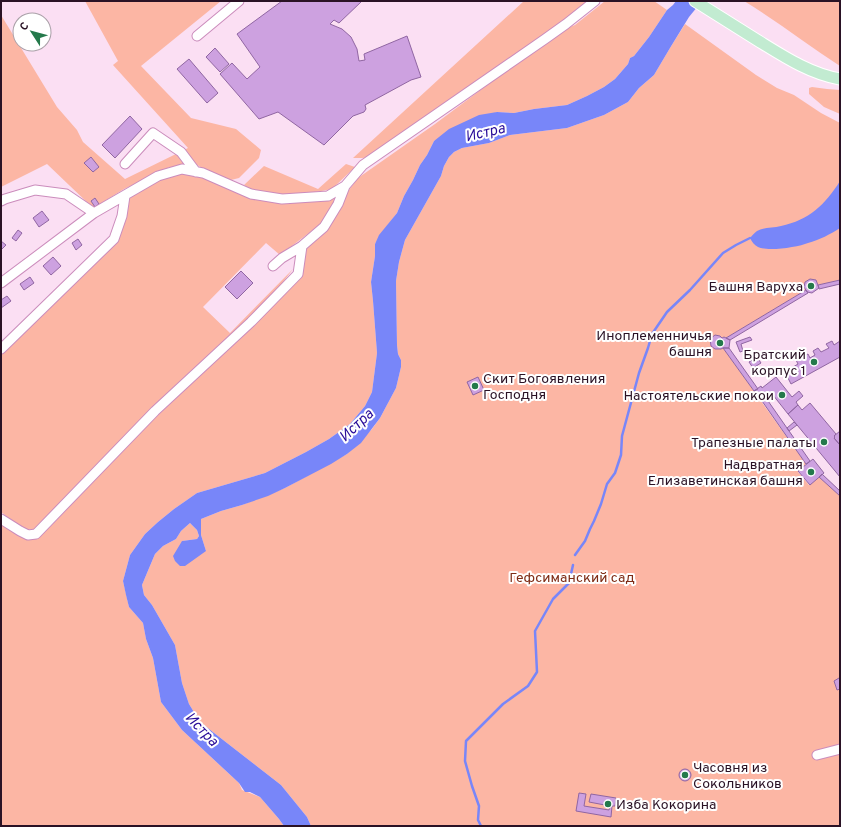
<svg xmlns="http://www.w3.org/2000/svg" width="841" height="827" viewBox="0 0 841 827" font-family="Overpass,sans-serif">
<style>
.green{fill:#fcb6a4}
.water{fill:#7886f9}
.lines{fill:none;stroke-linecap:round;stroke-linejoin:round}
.stream{stroke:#7886f9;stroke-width:2.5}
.building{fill:#cda1e0;stroke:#9066a2}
.minor-casing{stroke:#cb8cbc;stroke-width:11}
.major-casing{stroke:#fff;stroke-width:13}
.minor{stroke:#fff;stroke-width:9}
.major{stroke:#c2ebd1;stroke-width:11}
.poi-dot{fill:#24794b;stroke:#fff;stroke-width:1.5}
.labels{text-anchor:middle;stroke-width:4;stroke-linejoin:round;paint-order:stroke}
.poi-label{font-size:14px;fill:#2a1225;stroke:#fff;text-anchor:end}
.park-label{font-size:14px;fill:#7e2c15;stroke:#fff}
.water-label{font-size:15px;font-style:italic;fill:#280c99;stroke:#fff}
</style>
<rect width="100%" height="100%" fill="#fbdff3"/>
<path class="green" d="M85 1H221L141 66 191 118 236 129 261 150 259 158 239 178 231 180 202 168 194 163 184 150 188 148 113 65 118 61Z
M524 1H590L564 21 371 157 362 158H353Z
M605 1H654L667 10 649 37 634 56 630 58 628 64 615 79 604 87 587 96 567 105 534 109 514 113 497 112 434 141 427 155 420 165 413 180 404 196 397 213 380 235 375 244V256L371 282 373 301 377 353 372 392 365 406 350 424 329 439 306 452 265 473 197 493 174 509 158 522 145 534 130 555 123 581 129 607 143 623 146 639 153 658 161 702 182 730 239 783 242 790 260 797 279 819 284 826H1V522L36 538 47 530 155 418 254 325 301 276 303 254 307 246 358 178 435 124 494 80 565 29 575 25Z
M744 1H840V66C808 45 777 21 744 1Z
M1 15 57 107 77 130 83 142 125 179 178 153 189 167H170L124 189 95 207H92L47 164 1 187Z
M685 24 756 75 777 88 794 95 821 113 840 123V280L818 285 816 280 810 279 805 282 804 287 806 290 726 338 724 337 722 338 720 336 715 335 710 340 711 346C715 349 718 350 723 348L806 464 798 472 809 485 819 477 840 496V826H311L307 817 281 785 200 722 189 704 182 683 175 645 152 605 144 595 142 585 155 554 163 546 176 539 181 531 190 523 197 530 199 536 197 539 182 541 206 551 201 535V519L221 511 242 505 285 488 347 454 372 429 380 418 396 388 401 367V360L398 354 397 345 396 281 399 262 405 240 441 176 444 166 449 157 454 152 462 148 489 143 510 135 567 128 604 115 628 102 639 88 654 75 670 48Z
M812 87 827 89 840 90V114L824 107 809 94V88Z
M346 164 355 167 332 189 306 194 283 195 253 190 244 185 264 166 318 189Z
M179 172 202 176 249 197 341 192 322 223 280 255 266 243 203 307 230 333 293 269 273 295 36 529H24L1 512V354L117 242 126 198 159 179Z"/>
<path class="water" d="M676 1H702L689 17 670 48 654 75 639 88 628 102 604 115 567 128 510 135 489 143 462 148 454 152 449 157 444 166 441 176 405 240 399 262 396 281 397 345 398 354 401 360V367L396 388 380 418 361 443 347 454 331 464 285 488 268 496 242 505 221 511 201 519V535L206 551 185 566H180L175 561 173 556 182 541 197 539 199 536 197 530 190 523 181 531 176 539 163 546 155 554 147 573 142 585 144 595 152 605 175 645 182 683 189 704 200 722 281 785 307 817 311 826H284L279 819 260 797 250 792H245L239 783 182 730 161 702 153 658 146 639 143 623 129 607 126 595 123 581 130 555 145 534 158 522 174 509 197 493 265 473 306 452 329 439 350 424 365 406 372 392 377 353 373 301 371 282 375 256V244L379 235 397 213 404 196 413 180 420 165 427 155 434 141 449 129 479 115 497 112 514 113 534 109 567 105 587 96 604 87 615 79 628 64 630 58 634 56 649 37 667 10 673 5Z
M840 181V228C831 234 819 240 808 243 798 247 768 252 758 247 754 245 752 242 750 238 752 236 754 233 757 231 764 227 773 228 781 226 809 220 825 205 840 181Z"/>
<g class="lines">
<path class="stream" d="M575 555 585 541 590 529 594 521 601 504 607 484 615 473 621 455 622 436 639 373 648 348 652 334 667 312 690 290 723 253 736 245 750 238
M481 826 478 820 479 806 472 786 465 761 466 741 503 704 528 686 537 672 535 631 553 599 569 583 573 565"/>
</g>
<path class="building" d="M282 1H362L339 23 334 20 330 24 342 29 351 37 357 49 359 61 365 60 364 54 407 36 421 77 411 80 365 105 366 109 364 112 353 116 324 145 278 112 259 119 220 74 232 63 247 79 260 67 237 34Z
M215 48 229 64 220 72 206 57Z
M189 59 218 93 207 103 177 69Z
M130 116 142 129 115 158 102 145Z
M91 157 99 167 93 172 84 163Z
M95 198 99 204 95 207 91 201Z
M42 211 49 220 39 227 33 218Z
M18 230 22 233 16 241 12 238Z
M78 239 82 245 76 250 72 243Z
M1 241 6 245 2 249 1 248Z
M53 257 61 266 51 275 43 266Z
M241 271 253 283 237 299 225 287Z
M30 277 34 283 24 290 20 284Z
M810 279 816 280 819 288 812 293 807 292 804 287 805 282Z
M840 280V284L819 289 818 285Z
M806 290 808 293 730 340 726 338Z
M7 296 11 301 1 308V300Z
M715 335 720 336 722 338 724 337 730 340 729 348H723L721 349H715L711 346 710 339Z
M750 337 752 340 741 344 743 351 740 352 736 342Z
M832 341 834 345 840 341V357L791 384 785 372 798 364 796 360 808 354 810 358 815 355 813 351 818 348 821 352 829 348 826 344Z
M723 348H729L758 389 754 391Z
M757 357 761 363 753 368 749 362Z
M478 377 484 390 473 395 467 382Z
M776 377 792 397 799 391 803 396 796 402 798 405 788 414 773 395 768 399 767 397 762 401 754 391 761 386 762 388Z
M766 398 810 461 806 464 762 401Z
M810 403 836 434 834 436 835 437 834 438 840 445V477L788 414 798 405 802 410Z
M794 422 797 425 789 431 787 428Z
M840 431V445L834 438 835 437 834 436Z
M813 459 824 473 810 485 798 471Z
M822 474 840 491V496L819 477Z
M839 678H840V689L837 690 834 681Z
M679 775a6 6 0 1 1 12 0a6 6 0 1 1-12 0Z
M579 793 586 794 584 806 609 810 610 806 589 802 591 794 616 798 615 806H612L611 817 576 811Z"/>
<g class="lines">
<g class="minor-casing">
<path id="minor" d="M197 36 239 1
M125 164 153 133 181 152 196 172
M1 201 5 199 35 190 66 194 94 213 158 176 182 169 203 173 251 194 282 199 328 196 345 186
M273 266 282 258 302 246
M1 283 94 213
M1 349 114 239 122 216 125 196
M1 519 20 531 28 535 36 534 155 411 251 322 298 274 302 246 324 227 338 204 345 186 363 165 545 39 566 24 595 1
M817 755 840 749"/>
</g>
<g class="major-casing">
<path id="major" d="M695 1C716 14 736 27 757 40 783 56 810 74 840 79"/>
</g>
<use href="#minor" class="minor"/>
<use href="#major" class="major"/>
</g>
<g class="poi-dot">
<circle cx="811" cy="286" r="4"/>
<circle cx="720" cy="343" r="4"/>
<circle cx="814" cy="362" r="4"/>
<circle cx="475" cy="386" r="4"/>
<circle cx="782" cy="395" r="4"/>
<circle cx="824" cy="442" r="4"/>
<circle cx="811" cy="472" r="4"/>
<circle cx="685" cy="775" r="4"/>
<circle cx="608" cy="804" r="4"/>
</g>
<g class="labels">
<g class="poi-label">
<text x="803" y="291">Башня Варуха</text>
<text x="712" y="340">Иноплеменничья<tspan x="712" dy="16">башня</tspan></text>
<text x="806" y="359">Братский<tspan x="806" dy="16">корпус 1</tspan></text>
<text x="483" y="383" text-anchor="start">Скит Богоявления<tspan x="483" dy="16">Господня</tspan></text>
<text x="774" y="400">Настоятельские покои</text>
<text x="816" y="447">Трапезные палаты</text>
<text x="803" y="469">Надвратная<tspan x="803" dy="16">Елизаветинская башня</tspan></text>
<text x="693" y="772" text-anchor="start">Часовня из<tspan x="693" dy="16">Сокольников</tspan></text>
<text x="616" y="809" text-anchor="start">Изба Кокорина</text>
</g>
<g class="park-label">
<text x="572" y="582">Гефсиманский сад</text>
</g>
<g class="water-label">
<text transform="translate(485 132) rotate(-13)" y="5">Истра</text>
<text transform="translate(356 425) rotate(-43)" y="5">Истра</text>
<text transform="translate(202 729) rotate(46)" y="5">Истра</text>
</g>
</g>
<rect width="841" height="827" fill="none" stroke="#2a1225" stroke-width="4"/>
<g transform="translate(32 32) rotate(306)"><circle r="19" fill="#ffffff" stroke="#aaa0a8"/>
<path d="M0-3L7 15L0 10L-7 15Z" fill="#24794b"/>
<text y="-6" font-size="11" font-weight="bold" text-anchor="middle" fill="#2a1225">С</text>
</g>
</svg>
